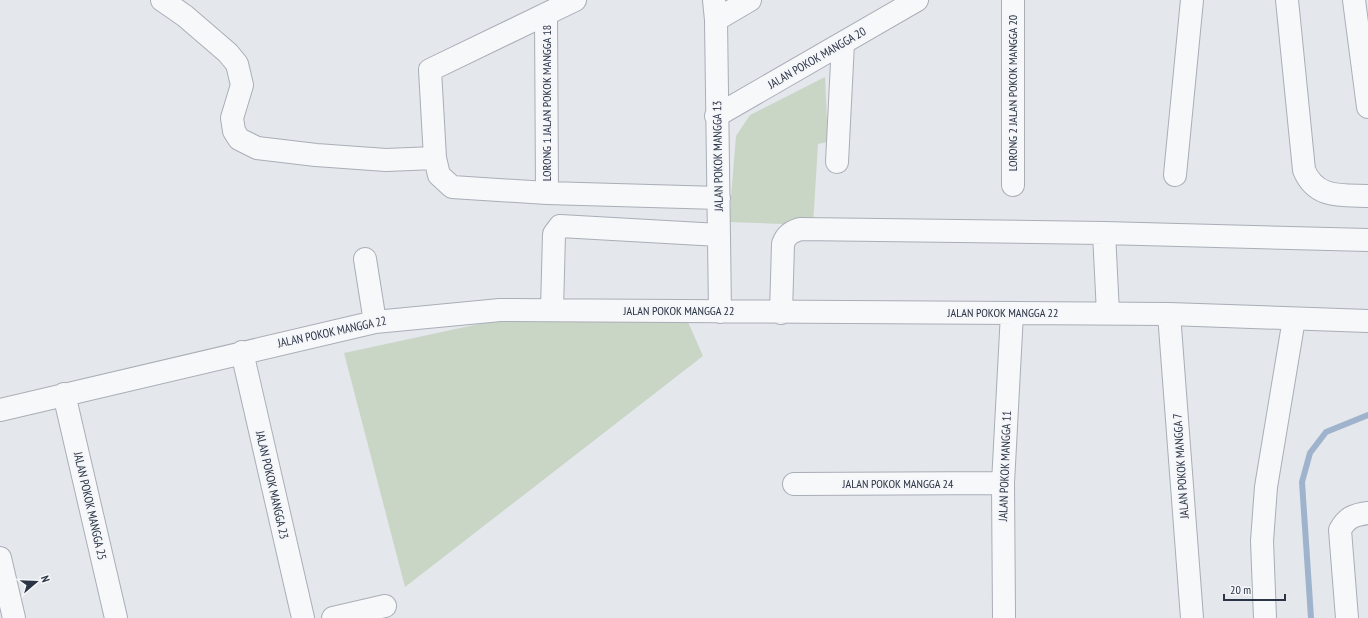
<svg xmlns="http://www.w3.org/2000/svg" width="1368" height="618" viewBox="0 0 1368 618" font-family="'PT Sans Narrow',sans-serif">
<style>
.grass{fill:#c9d6c5}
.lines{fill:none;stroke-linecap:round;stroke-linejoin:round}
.stream{stroke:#9fb4cc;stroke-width:6}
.minor-casing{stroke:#a9aeb7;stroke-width:24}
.minor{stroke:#f7f8fa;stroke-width:22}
.labels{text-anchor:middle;stroke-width:4;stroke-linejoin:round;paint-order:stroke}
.street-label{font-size:12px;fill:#2b3445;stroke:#f4f6f9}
</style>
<rect width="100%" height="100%" fill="#e4e7ec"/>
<path class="grass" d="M825 77 828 142 818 144 813 225 729 222 736 136 750 115Z
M493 321 688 322 703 356 405 587 344 353Z"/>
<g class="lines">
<path class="stream" d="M1311 618 1302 482 1310 453 1326 432 1368 415"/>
<g class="minor-casing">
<path id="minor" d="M162 0 185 16 228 53 237 64 242 85 232 118 234 131 239 139 257 148 316 155 386 160 435 158
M575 0 430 70 435 158 439 175 452 187 547 193 719 198
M714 0 716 20 720 312
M1013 0V185
M1287 0 1304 170C1316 199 1341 195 1368 196
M1354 0 1368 107
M546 14 547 193
M716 20 750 0
M716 116 917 0
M837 162 843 43
M1175 175 1192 0
M1104 233 1108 313
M365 259 375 322
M552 310 554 234 560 226 719 235
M781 313 783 244C786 235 791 232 800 229L1104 233 1368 240
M1169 314 1192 618
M242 352 303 618
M64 394 116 618
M0 410 375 322 500 310 1169 314 1368 321
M794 484 1003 483
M0 558 14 618
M333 618 385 606
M1004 618 1003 483 1012 313
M1265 618 1262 541 1266 487 1294 319
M1347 618 1340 530C1347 517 1354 515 1368 513"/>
</g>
<use href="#minor" class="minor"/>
</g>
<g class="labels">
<g class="street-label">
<text transform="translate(817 58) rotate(-30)" y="4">JALAN POKOK MANGGA 20</text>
<text transform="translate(1013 93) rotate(-90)" y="4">LORONG 2 JALAN POKOK MANGGA 20</text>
<text transform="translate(547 103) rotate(-90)" y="4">LORONG 1 JALAN POKOK MANGGA 18</text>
<text transform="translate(718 156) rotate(-91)" y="4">JALAN POKOK MANGGA 13</text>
<text x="679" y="315">JALAN POKOK MANGGA 22</text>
<text x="1003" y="317">JALAN POKOK MANGGA 22</text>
<text transform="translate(332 332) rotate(-12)" y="4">JALAN POKOK MANGGA 22</text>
<text transform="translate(1005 466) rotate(-88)" y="4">JALAN POKOK MANGGA 11</text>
<text transform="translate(1181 466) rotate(-94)" y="4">JALAN POKOK MANGGA 7</text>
<text x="898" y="488">JALAN POKOK MANGGA 24</text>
<text transform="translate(272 485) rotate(77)" y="4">JALAN POKOK MANGGA 23</text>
<text transform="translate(90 506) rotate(77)" y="4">JALAN POKOK MANGGA 25</text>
</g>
</g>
<g transform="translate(36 582) rotate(71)" stroke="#f4f6f9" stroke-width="3" paint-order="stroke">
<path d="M0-3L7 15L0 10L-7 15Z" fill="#2b3445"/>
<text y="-6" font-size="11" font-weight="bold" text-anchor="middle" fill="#2b3445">N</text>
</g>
<path d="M1224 594v6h61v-6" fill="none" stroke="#2b3445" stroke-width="2"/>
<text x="1230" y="594" font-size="12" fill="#2b3445" stroke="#f4f6f9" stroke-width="3" paint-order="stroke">20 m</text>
</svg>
